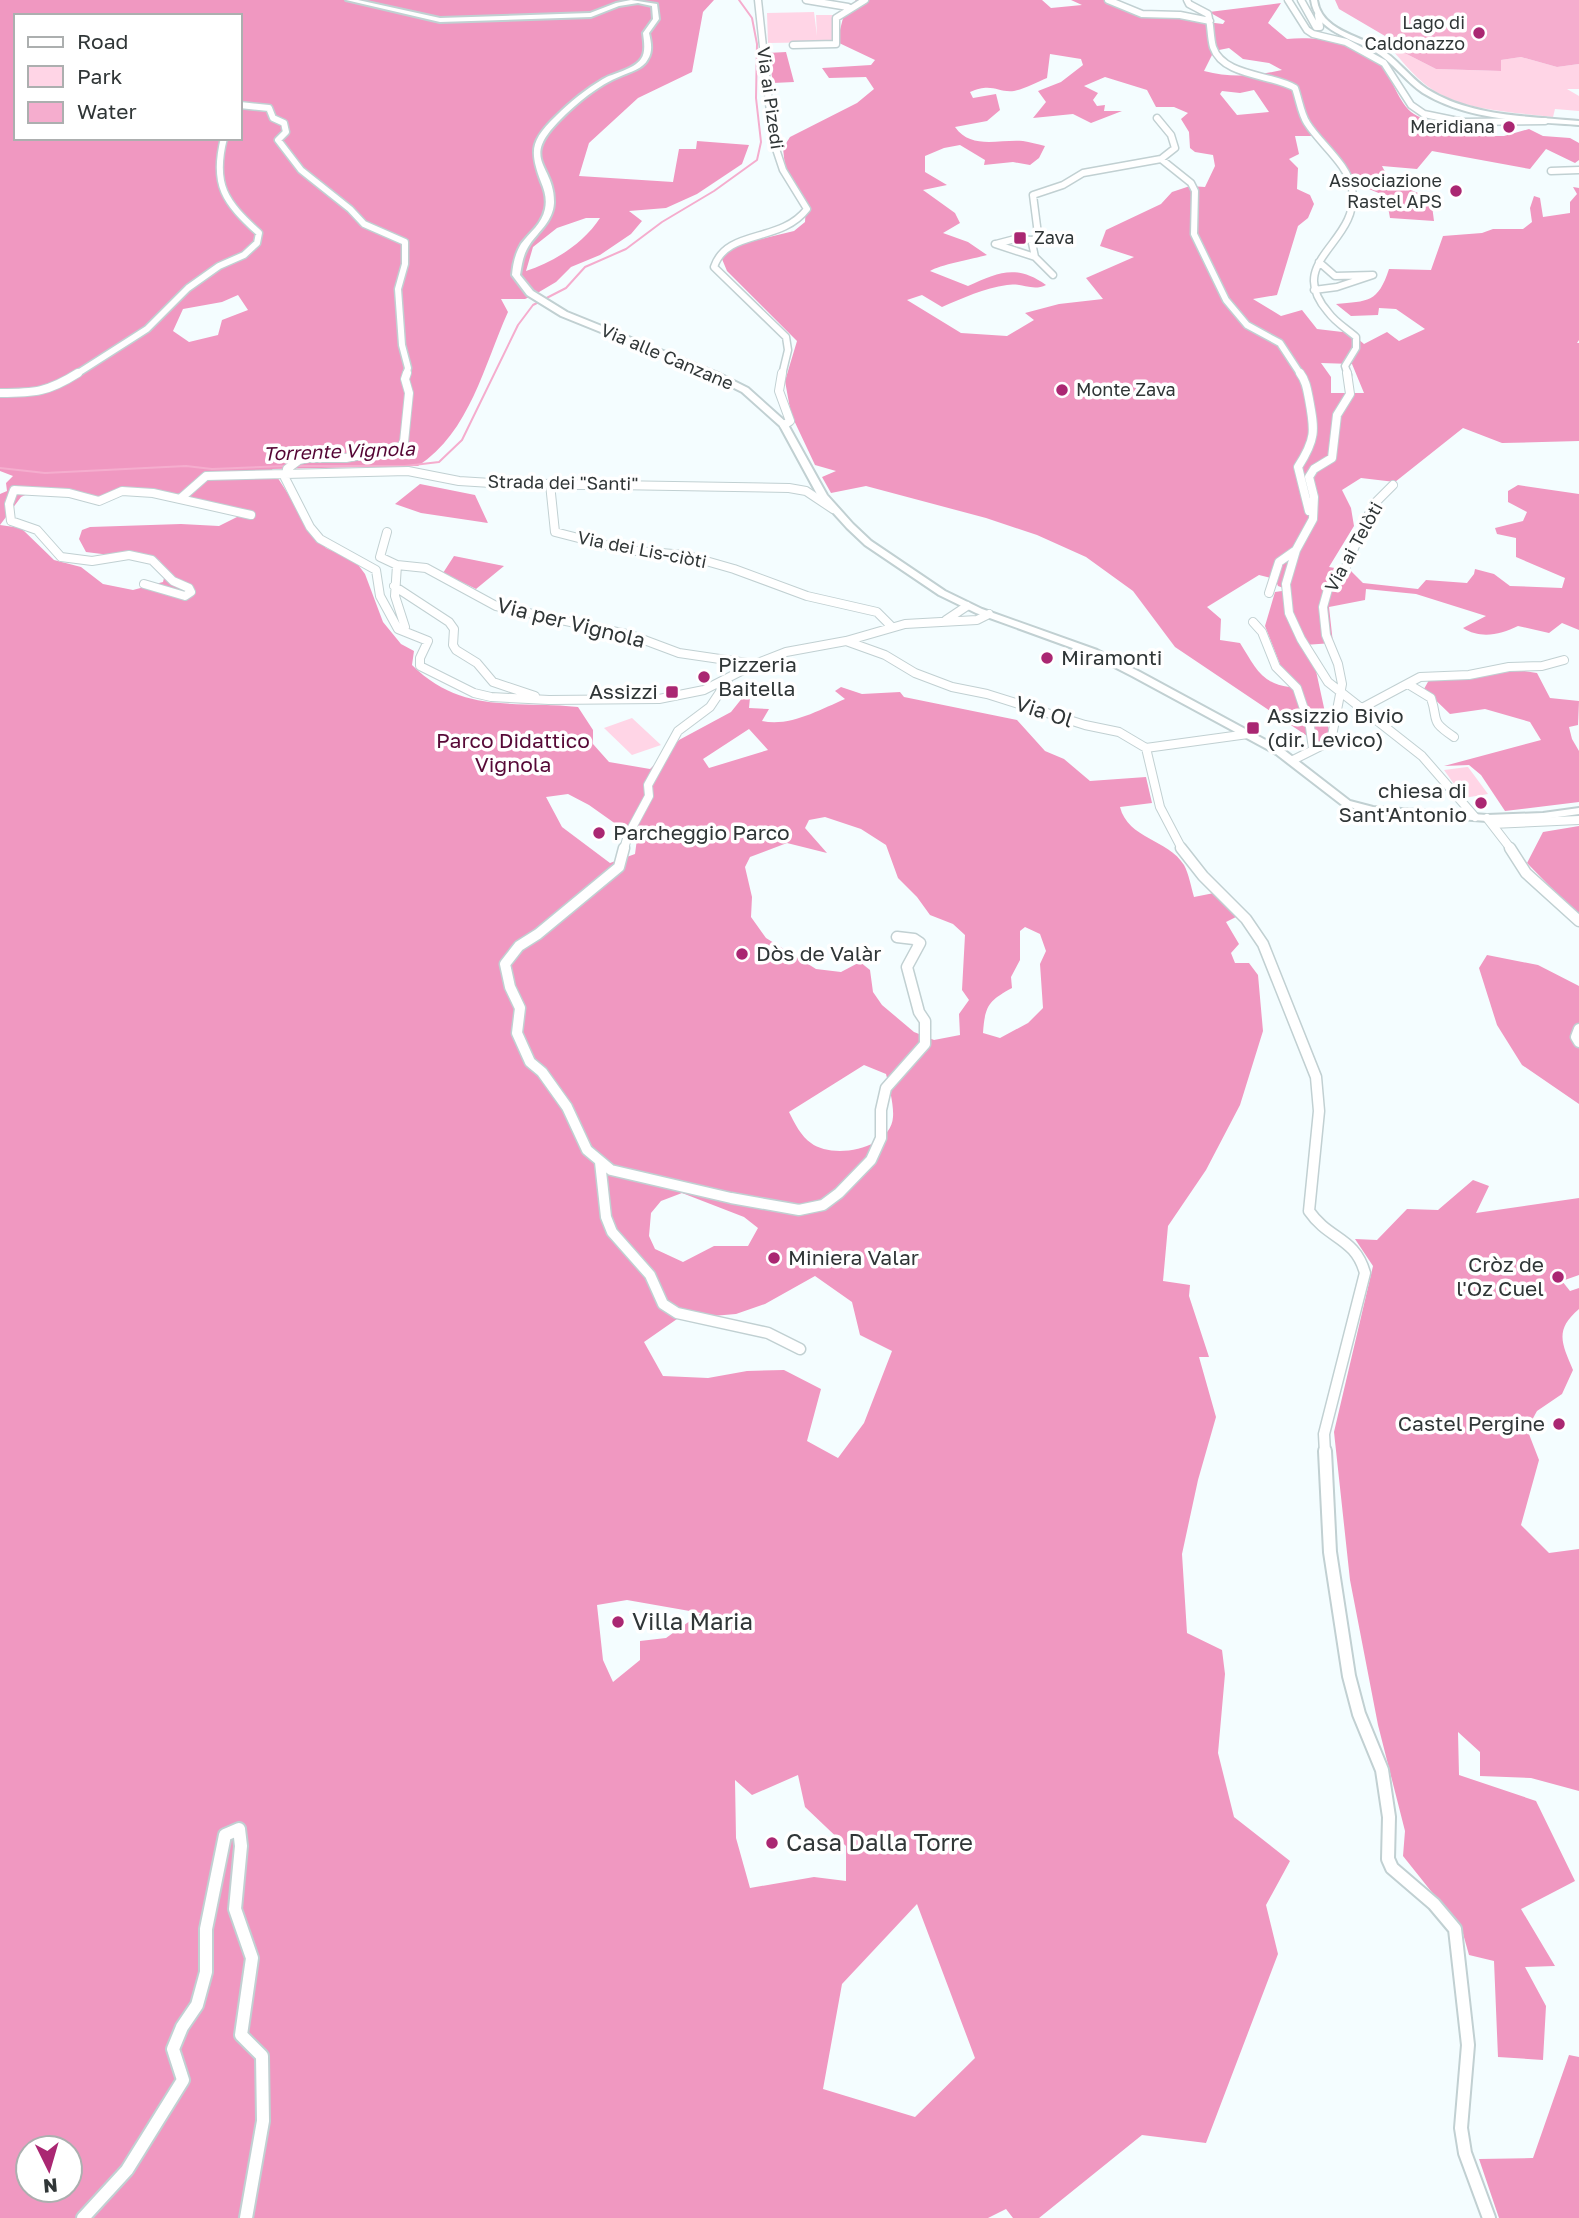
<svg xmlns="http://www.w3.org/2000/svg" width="1579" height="2218" viewBox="0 0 1579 2218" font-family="'Golos Text',sans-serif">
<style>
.green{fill:#ffd5e6}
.forest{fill:#f098c1;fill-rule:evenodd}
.water{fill:#f5adce}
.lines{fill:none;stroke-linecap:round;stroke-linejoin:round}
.stream{stroke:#f5adce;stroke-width:2}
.minor-far3-casing{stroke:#c1d0d2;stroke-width:9}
.minor-far2-casing{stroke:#c1d0d2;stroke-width:10}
.minor-far1-casing{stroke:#c1d0d2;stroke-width:13}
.minor-casing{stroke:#c1d0d2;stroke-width:16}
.major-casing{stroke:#c1d0d2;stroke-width:4}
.minor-far3{stroke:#fff;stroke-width:6}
.minor-far2{stroke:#fff;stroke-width:8}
.minor-far1{stroke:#fff;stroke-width:10}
.minor{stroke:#fff;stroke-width:12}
.major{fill:#fff;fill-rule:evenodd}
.poi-dot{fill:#aa2772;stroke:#fff;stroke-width:2.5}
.labels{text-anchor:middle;stroke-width:7;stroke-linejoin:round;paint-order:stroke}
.far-poi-label{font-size:18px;fill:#303637;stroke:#fff;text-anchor:end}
.far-street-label{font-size:18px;fill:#303637;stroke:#fff}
.far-water-label{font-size:19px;font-style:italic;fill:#540534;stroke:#fff}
.street-label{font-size:21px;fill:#303637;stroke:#fff}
.poi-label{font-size:21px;fill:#303637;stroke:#fff;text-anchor:start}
.park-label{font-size:21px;fill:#570937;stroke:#fff}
.near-poi-label{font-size:24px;fill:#303637;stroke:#fff;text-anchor:start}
</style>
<rect width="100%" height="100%" fill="#f4fdff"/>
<path class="green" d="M814 12 817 36 816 15H833L835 42 768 43 767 13Z
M1387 44 1436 69 1500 71 1501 60 1521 57 1557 67 1579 64V89H1567L1579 96V111L1555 109 1553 117C1520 113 1474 111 1444 96 1420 85 1404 63 1387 44Z
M632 718 661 745 632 755 604 728Z
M1467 767H1468L1488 794 1464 798 1444 770Z"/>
<path class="forest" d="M0 0H345L440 21 591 15 619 5 638 1 654 5 655 18 645 33 647 48 643 59 584 95 536 144 548 199 542 221 522 244 514 275 532 296 525 299H501L508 312C484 365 470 432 418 466L272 469 314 534 326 548 356 562 365 574 383 622 401 644 414 651 412 665C462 715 516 700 578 707L593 730V744L609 762 650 769 679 740 731 712 751 687 749 708 769 709 762 721C790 727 819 710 845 699L835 691 841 687 862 694 900 692 904 697 1017 720 1045 751 1064 759 1090 781 1146 777 1152 803 1120 807C1128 839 1168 839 1184 865 1189 874 1191 887 1194 897L1219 892 1240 915 1226 922 1239 944 1231 953 1235 963H1249L1258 975 1263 1031 1240 1105 1206 1170 1168 1226 1163 1281 1190 1285 1189 1296 1209 1357H1199L1216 1417 1198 1480 1182 1554 1187 1633 1222 1650 1225 1674 1218 1753 1234 1817 1290 1861 1266 1905 1278 1954 1206 2143 1142 2135 1039 2218H1013L1006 2209 988 2218H0V525L21 528 54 560 81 567 103 584 133 590 163 582 166 570 159 560 129 553 110 555 86 552 79 539 82 530 90 527 181 524 219 526 243 514 128 491 96 499 36 490 21 497 0 525V494L7 491 6 483 13 476 0 471ZM16 16H240V138H16ZM238 295 248 310 222 320 218 335 189 342 173 331 183 309 222 302ZM749 729 768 750 709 768 703 759ZM568 794 589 805 637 839 635 854 610 863 562 827 546 797ZM825 817 861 829 886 845 898 878 917 897 930 915 953 924 965 935 962 990 969 1000 959 1014 960 1035 934 1040 914 1032 882 1005 873 992 870 970 860 962 841 972 816 969 766 938 751 917 752 897 745 867 750 857 787 843 827 853 805 828 809 820ZM1025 927 1040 934 1046 951 1040 964 1043 1008 1028 1023 1000 1038 983 1033C985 1006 988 1001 1012 988L1011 977 1020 960V931ZM864 1065 886 1074C889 1086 894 1105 893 1117 891 1149 833 1160 811 1143 801 1136 795 1124 789 1112ZM682 1193 744 1217 758 1228 748 1246H714L683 1262 655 1249 649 1236 651 1213 661 1201ZM815 1276 852 1302 860 1335 892 1351 864 1423 838 1458 807 1441 821 1389 784 1370 747 1371 708 1378 663 1376 644 1342 677 1319 736 1314 765 1304ZM627 1600 701 1613 666 1638 640 1641V1660L613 1682 603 1660 597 1605ZM798 1775 805 1807 846 1846V1881L814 1877 750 1888 736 1838 735 1780 752 1795ZM917 1904 975 2058 915 2117 823 2089 842 1984ZM28 2148H70V2190H28Z
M353 0H714L703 12 692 72 638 98 589 143 579 176 673 182 679 149H696L697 141 749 145 742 164 697 194 666 208 629 211 642 221 631 234 600 255 571 267 556 282 534 295 518 274 520 253 551 210 538 153C541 132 579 99 597 87 610 77 628 71 642 64L647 33 657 19V5L639 0 625 2 590 14 441 20ZM586 218H600C584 243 554 262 526 271L533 247 557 228Z
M855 0H1042L1051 8 1082 5 1071 0H1115L1158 16 1223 24 1225 21 1209 12 1281 3 1268 23 1287 39C1317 36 1357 42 1380 64 1393 77 1398 104 1414 114 1429 124 1455 124 1473 126L1479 136H1504L1529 129 1543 136 1570 138 1579 143V160L1575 163 1546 149 1530 169 1432 151 1417 169 1382 166C1390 184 1413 191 1431 198L1434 221 1390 218 1388 207 1391 198 1354 183 1320 136H1295L1299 154 1289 159 1298 168 1297 189 1310 195 1314 204 1308 218 1298 226 1277 295 1253 299 1281 316 1302 310 1317 329 1351 333 1364 344 1387 332 1399 341 1425 329 1396 309 1379 308 1378 315 1351 316 1336 304C1368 301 1378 303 1389 269L1431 270 1443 236 1482 233 1493 229H1523L1532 222 1530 208 1534 196 1540 198 1543 217 1570 213V202L1577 194 1573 187 1579 188V340L1577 343H1579V441L1502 443 1463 428 1395 482 1361 478 1342 490 1351 508 1354 526 1329 567 1351 571 1363 583 1418 589 1426 580 1467 583 1474 574 1475 569 1494 574 1510 586 1562 588 1565 578 1516 557V538L1497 534 1495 528 1523 521 1527 512 1508 502V491L1518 485 1579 494V630L1562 623 1549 633 1518 626C1500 635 1480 639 1463 628L1486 616 1416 594 1366 589 1365 600 1329 607 1333 643 1304 645 1313 657 1331 740 1316 742 1175 647 1133 591 1086 557 1037 535 986 518 866 486 831 493 822 477 836 471 815 465 791 414 785 381 797 341 727 271 722 259 732 246 794 231 805 222 806 204 785 167 783 148 790 137 857 103 874 89 866 77 829 78 822 68 871 65 875 60 837 42 843 18 860 5ZM1229 48 1243 59 1269 63 1282 70C1255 76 1231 78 1204 71L1214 51ZM1050 54 1081 59 1083 65 1061 82 1038 91 1046 102 1033 118 1073 114 1091 123 1122 111H1104L1105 105 1097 106 1093 100 1098 93 1084 86 1105 77 1147 90 1156 107H1174L1188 113 1181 119 1189 132 1190 148 1195 152 1213 155 1215 166 1205 187 1190 186 1172 192 1161 204 1106 230 1100 246 1134 257 1086 278 1103 299 1059 304 1025 313 1034 320 1007 336 961 333 907 300 922 295 942 307C963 298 984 288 1007 285 1021 282 1032 292 1046 285 1016 264 999 272 968 286L930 271C939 265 973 259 987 255L968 242 943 233 960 223 955 213 923 190 947 185 925 172V156L944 148 960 145 985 160 984 165 1013 162 1030 165 1039 158 1045 146C1037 144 1030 142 1023 141 999 139 971 150 955 127L987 121 1000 110 996 94 973 98 970 92C992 82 998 93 1014 91 1025 89 1037 82 1047 78ZM1254 90 1269 112 1237 115 1220 94 1222 91 1240 93ZM1321 363 1352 364 1364 393H1331V377ZM1259 575 1275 579 1278 586 1289 590 1275 592 1265 626 1289 687C1261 684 1254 665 1240 643L1220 640 1221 619 1207 607Z
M786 52 794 82 773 83 768 53Z
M420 484 475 495 488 523 421 513 395 504Z
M454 556 504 566 476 589 443 573Z
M1512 669 1537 673 1550 698 1579 701 1578 725 1569 727 1572 739 1579 751V802L1505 811 1481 775 1469 765 1444 766 1541 740 1530 722 1485 709 1450 714 1424 689 1429 680Z
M1579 826V916L1527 863 1543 832Z
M1487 955 1538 965 1579 986V1104L1522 1065 1497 1025 1479 968Z
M1473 1180 1489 1186 1476 1213 1579 1198V1275L1562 1281 1570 1291 1579 1288V1309C1554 1330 1562 1344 1573 1370L1562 1394 1537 1411 1527 1429 1539 1460 1521 1525 1549 1553 1579 1549V1791L1531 1778 1480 1776V1752L1458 1732 1459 1775 1536 1801 1575 1881 1521 1909 1555 1966 1525 1967 1546 2006 1543 2060 1498 2057 1494 1961 1469 1955 1462 1930 1403 1856 1405 1831 1378 1725 1350 1580 1334 1432 1373 1266 1355 1239 1377 1240 1407 1209 1438 1210Z
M1569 2055 1579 2057V2218H1499L1479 2159 1533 2158Z"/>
<path class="water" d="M1335 0H1579V64L1557 67 1521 57 1501 60V71L1436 69 1387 44 1388 39 1385 36 1339 9Z"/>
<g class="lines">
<path class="stream" d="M297 466H405L439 462 462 440 518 325 533 305 566 288 585 267 626 249 662 222 714 191 757 160 761 142 756 98 757 44 752 18 739 0
M0 468 45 473 186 466 212 469 286 466"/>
<g class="minor-far3-casing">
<path id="minor-far3" d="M758 0 773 140 783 170 807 209C780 244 727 228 714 267L786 337 788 350 782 375
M806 0 848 7
M1108 0 1142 14 1180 15 1210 21
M1187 0 1189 4 1208 14C1211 25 1210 36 1213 47 1223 77 1272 74 1295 88 1299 99 1301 114 1307 123 1320 144 1348 164 1352 189 1361 243 1283 260 1328 312 1335 322 1347 329 1356 337V348L1345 366 1348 375
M1288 0 1307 30 1313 34 1346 42 1384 63 1411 105 1424 114 1463 122 1545 121
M1301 0 1316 27H1320L1318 15
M793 45 836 44V18L865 0
M240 105 269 108 273 118 284 123 286 132 278 140 301 170 350 209 364 224 405 242V264L398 289 402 345 408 368 406 375
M1157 118 1171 135 1175 148 1161 159
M1551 171 1579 170
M995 244 1035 257 1053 275
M996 244 1015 239 1033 240
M1035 257 1032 243 1038 234 1033 195 1063 185 1083 173 1161 159 1191 183 1195 191 1194 234 1226 300 1247 325 1280 343 1301 375
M1314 290 1337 287 1373 275 1335 276 1319 262
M75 375 147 329 188 288 219 266 244 255 257 243 259 233C225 202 212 185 224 138"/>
</g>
<g class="minor-far2-casing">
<path id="minor-far2" d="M407 373 405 379 409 393 404 442 401 447 346 458H308L299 460 287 469 285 478 310 527 320 539 376 570 380 596 398 629 428 641 420 658V666L474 693 491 697 549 700 659 699 704 690 755 664 786 652 846 641 905 624 977 620 989 614
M782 373 779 391 790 421 784 425
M1300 373C1306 381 1307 389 1309 399 1315 431 1316 439 1298 467L1309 511
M1347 373 1350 394 1337 415 1332 458 1314 469 1309 477 1314 497 1313 519 1296 550 1286 584 1289 613 1301 639 1328 682 1422 756 1475 817
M0 393C35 393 48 392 78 373
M550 484 555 532 625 550 685 555 734 569 807 596 877 612 892 627
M181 498 206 476 408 471 459 481 491 483 789 488 806 491 833 509
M387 532 380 557 397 565 426 568 496 606 631 635 679 653 754 664
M397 565 395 596 405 627
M144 584 185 596 191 592 189 588 173 581 152 560 129 555 92 561 61 557 37 530 11 521 9 504 14 490 69 493 99 501 122 491 153 493 251 515
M394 586 449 622 454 629 453 645 456 650 477 663 493 682 535 696
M1269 593 1279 562 1296 550
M946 620 967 606
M1253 622 1262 632 1276 667 1297 688 1310 727 1313 749
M846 641 885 655 915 673 952 687 987 694 1085 725 1119 732 1146 748 1248 734
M1408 684 1431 698C1439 722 1429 720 1454 737
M1362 708 1420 677 1469 675 1509 667 1542 666 1564 660
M1146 748 1160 807 1182 849
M1293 760 1331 741 1342 684 1338 664 1326 635 1323 607 1328 589 1344 571 1373 505 1393 485
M1487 818 1511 849
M1492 824 1579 820
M624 849 628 835 649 796 648 785 678 731 710 707 728 680"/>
</g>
<g class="minor-far1-casing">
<path id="minor-far1" d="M624 848 619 867 538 934 519 946 505 964 510 987 520 1008 517 1033 530 1062 542 1072 567 1107 587 1150 611 1170 731 1198 799 1210 823 1205 839 1193 871 1160 881 1138V1110L886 1088 925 1044V1021L919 1012 907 967 920 943 914 939 897 937
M1181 848 1203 876 1246 919 1263 944 1316 1077 1319 1111 1309 1211C1329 1240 1355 1237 1365 1273L1324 1434 1325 1453
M1510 848 1526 873 1579 921
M1579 1029 1576 1037 1579 1042
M600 1162 606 1217 612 1232 650 1275 663 1304 677 1313 768 1333 800 1349"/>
</g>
<g class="minor-casing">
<path id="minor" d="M1325 1451 1330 1552 1349 1676 1359 1714 1382 1770 1389 1817 1388 1859 1392 1868 1434 1904 1455 1929 1468 2045 1461 2128 1465 2153 1489 2218
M83 2218 127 2170 183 2080 173 2049 182 2027 197 2005 206 1972V1929L225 1835 239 1829 241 1846 235 1909 252 1958 241 2035 262 2056 263 2121 246 2218"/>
</g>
<g class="major-casing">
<path id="major" d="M346 0H358L440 18 590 13 616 3 631 0 657 4 659 19 649 33C651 42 653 51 648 59 643 69 630 72 621 76 598 85 577 103 560 120 519 161 555 164 554 203 553 221 539 231 530 244 523 254 522 264 520 275L533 291 567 312 718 373 748 388 787 423 827 495 853 524 871 541 945 591 982 609 1097 650 1140 672 1284 750 1350 801 1373 807 1487 815 1543 813 1579 808V814L1543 819 1487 821 1373 813 1342 805 1276 754 1132 676 1089 654 976 613 939 595 865 545 847 528 818 496 780 426 742 392 712 377 561 316 527 295 512 275C513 264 515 254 521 244 530 232 542 224 545 209 547 200 545 191 541 182 529 150 531 140 556 116 570 102 586 89 603 79 613 73 633 70 641 59 646 52 644 41 643 33L653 19 652 6 638 3 619 6 591 17 440 22Z
M1311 0H1317C1321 29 1356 35 1378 47 1397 58 1409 77 1427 89 1471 117 1529 116 1579 121V125C1527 121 1469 121 1423 93 1405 81 1393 62 1374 51 1351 38 1315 31 1311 0Z"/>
</g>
<use href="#minor-far3" class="minor-far3"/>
<use href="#minor-far2" class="minor-far2"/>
<use href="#minor-far1" class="minor-far1"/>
<use href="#minor" class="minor"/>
<use href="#major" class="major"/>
</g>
<g class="poi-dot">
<circle cx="1479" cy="33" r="7"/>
<circle cx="1509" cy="127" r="7"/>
<circle cx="1456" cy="191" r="7"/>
<rect x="1013" y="231" width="14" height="14" rx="3.5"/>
<circle cx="1062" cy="390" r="7"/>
<circle cx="1047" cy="658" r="7"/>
<circle cx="704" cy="677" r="7"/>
<rect x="665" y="685" width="14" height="14" rx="3.5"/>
<rect x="1246" y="721" width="14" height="14" rx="3.5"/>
<circle cx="1481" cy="803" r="7"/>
<circle cx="599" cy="833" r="7"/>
<circle cx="742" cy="954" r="7"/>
<circle cx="774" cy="1258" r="7"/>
<circle cx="1558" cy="1277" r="7"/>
<circle cx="1559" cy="1424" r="7"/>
<circle cx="618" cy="1622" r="7"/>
<circle cx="772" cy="1843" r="7"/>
</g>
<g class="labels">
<g class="far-poi-label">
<text x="1465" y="29">Lago di<tspan x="1465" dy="21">Caldonazzo</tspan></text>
<text x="1495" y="133">Meridiana</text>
<text x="1442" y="187">Associazione<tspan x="1442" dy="21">Rastel APS</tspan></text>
<text x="1034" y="244" text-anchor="start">Zava</text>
<text x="1076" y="396" text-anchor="start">Monte Zava</text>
</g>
<g class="far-street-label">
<text transform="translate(770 98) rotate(82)" y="6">Via ai Pizedi</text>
<text transform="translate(667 357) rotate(23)" y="6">Via alle Canzane</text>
<text transform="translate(563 483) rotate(1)" y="6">Strada dei "Santi"</text>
<text transform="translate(1354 547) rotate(-61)" y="6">Via ai Telòti</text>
<text transform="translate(642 550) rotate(11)" y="6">Via dei Lis-ciòti</text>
</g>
<g class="far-water-label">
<text transform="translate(339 451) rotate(-2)" y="7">Torrente Vignola</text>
</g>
<g class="street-label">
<text transform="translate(571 623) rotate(14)" y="7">Via per Vignola</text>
<text transform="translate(1044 712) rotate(18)" y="7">Via Ol</text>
</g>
<g class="poi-label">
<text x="1061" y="665">Miramonti</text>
<text x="718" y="672">Pizzeria<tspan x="718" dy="24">Baitella</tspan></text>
<text x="658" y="699" text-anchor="end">Assizzi</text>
<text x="1267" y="723">Assizzio Bivio<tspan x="1267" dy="24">(dir. Levico)</tspan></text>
<text x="1467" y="798" text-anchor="end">chiesa di<tspan x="1467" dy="24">Sant'Antonio</tspan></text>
<text x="613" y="840">Parcheggio Parco</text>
<text x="756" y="961">Dòs de Valàr</text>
<text x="788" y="1265">Miniera Valar</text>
<text x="1544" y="1272" text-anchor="end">Cròz de<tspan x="1544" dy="24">l'Oz Cuel</tspan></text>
<text x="1545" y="1431" text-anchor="end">Castel Pergine</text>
</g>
<g class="park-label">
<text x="513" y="748">Parco Didattico<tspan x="513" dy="24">Vignola</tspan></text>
</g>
<g class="near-poi-label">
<text x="632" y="1630">Villa Maria</text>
<text x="786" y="1851">Casa Dalla Torre</text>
</g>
</g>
<rect x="14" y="14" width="228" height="126" fill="#ffffff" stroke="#acafaf" stroke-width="2"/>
<rect x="28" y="37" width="35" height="10" fill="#ffffff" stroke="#acafaf" stroke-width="2"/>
<text x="77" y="49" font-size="21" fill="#303637">Road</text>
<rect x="28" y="66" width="35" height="21" fill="#ffd5e6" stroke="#acafaf" stroke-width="2"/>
<text x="77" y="84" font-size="21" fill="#303637">Park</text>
<rect x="28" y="102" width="35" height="21" fill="#f5adce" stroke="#acafaf" stroke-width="2"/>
<text x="77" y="119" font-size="21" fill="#303637">Water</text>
<g transform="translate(49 2169) rotate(175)"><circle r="33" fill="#ffffff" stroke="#acafaf" stroke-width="2"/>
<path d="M0-5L12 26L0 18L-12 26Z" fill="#aa2772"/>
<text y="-10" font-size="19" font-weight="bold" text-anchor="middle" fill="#303637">N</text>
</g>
</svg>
